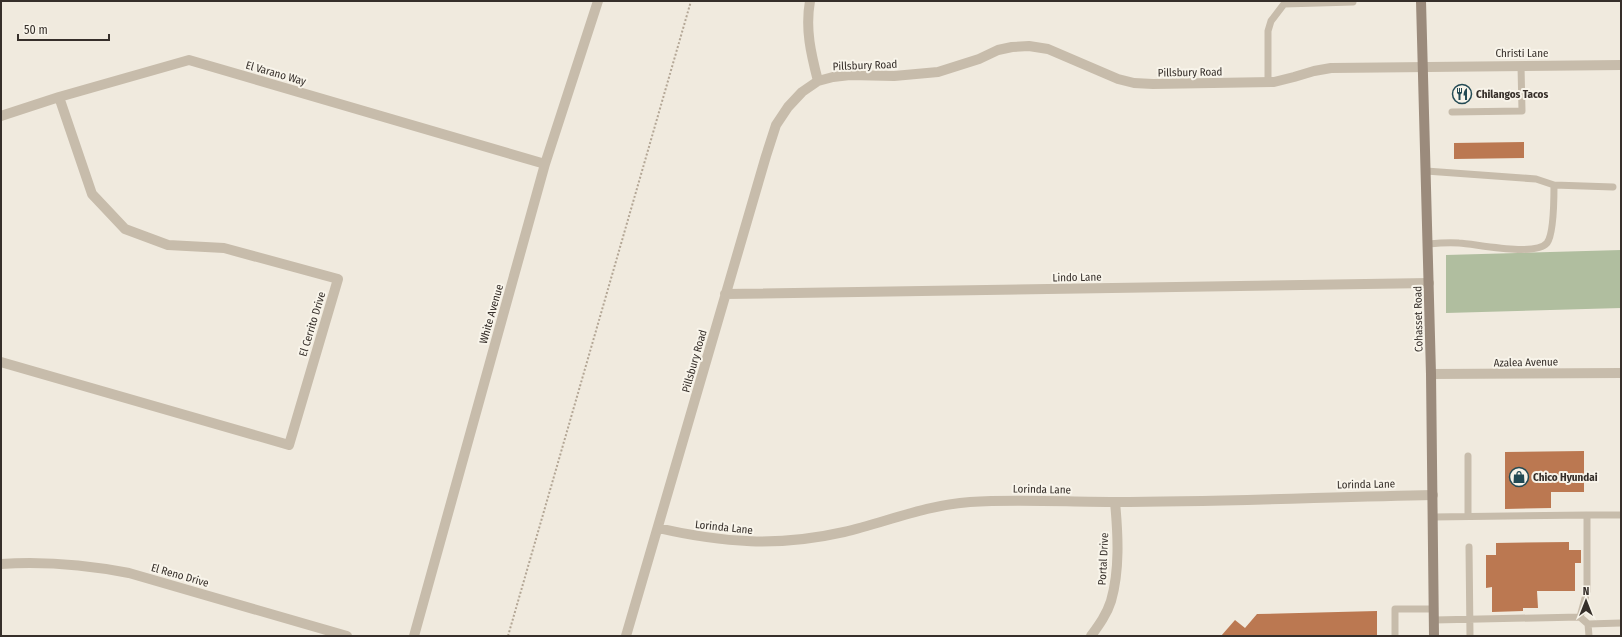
<svg xmlns="http://www.w3.org/2000/svg" width="1622" height="637" viewBox="0 0 1622 637" font-family="'Fira Sans Condensed',sans-serif">
<style>
.green{fill:#b0be9f}
.building{fill:#bb7851}
.lines{fill:none;stroke-linecap:round;stroke-linejoin:round}
.path{stroke:#b3a695;stroke-width:2;stroke-dasharray:2 2;stroke-linecap:butt}
.lane{stroke:#c7bcab;stroke-width:7}
.street{stroke:#c7bcab;stroke-width:10}
.secondary{stroke:#9b8b7c;stroke-width:10}
.labels{text-anchor:middle;stroke-width:4;stroke-linejoin:round;paint-order:stroke}
.street-label{font-size:11px;fill:#362f2a;stroke:#f8f4ea}
.poi-label{font-size:11px;font-weight:bold;fill:#362f2a;stroke:#f8f4ea;text-anchor:start}
</style>
<rect width="100%" height="100%" fill="#f0eade"/>
<path class="green" d="M1621 250V308L1446 313V255Z"/>
<path class="building" d="M1524 142V158L1454 159V143Z
M1584 451V492H1551V508L1505 509V452Z
M1569 542V550H1581V563H1575V591H1537L1538 608H1523V611L1492 612V587L1486 588V555H1496V543Z
M1377 611V636H1221L1235 620 1245 628 1257 614Z"/>
<g class="lines">
<path class="path" d="M508 636 691 1"/>
<path class="lane" d="M1268 82V31L1271 21 1284 4 1353 2
M1452 112 1522 111 1521 66
M1426 171 1536 179 1554 185 1613 187
M1428 244C1438 243 1449 242 1459 243 1477 244 1535 257 1547 243 1554 234 1554 197 1554 185
M1468 456V516
M1587 515H1621
M1433 517 1587 515V591L1580 617
M1469 547 1470 636
M1434 620 1580 617 1588 624 1589 636
M1588 624 1621 623
M1395 636V609H1434"/>
<path class="street" d="M810 1C805 29 811 54 818 81
M1 116 59 97 189 60 545 164
M725 294 1429 283
M1 362 289 445 338 279 224 248 168 245 125 229 92 194 59 97
M1431 374 1621 373
M658 528C723 543 778 547 844 532 886 522 926 505 970 502 1018 499 1067 502 1115 502 1221 502 1327 497 1433 495
M1 564C44 561 87 565 129 573L347 636
M414 636 545 164 598 1
M626 636 766 156 776 125 788 107 802 92 818 81 833 77 850 75 894 76 938 72 979 59 998 50 1012 47 1029 46 1048 49 1118 79 1134 83 1153 84 1274 82 1294 77 1314 71 1331 68 1621 65
M1091 636C1099 625 1107 614 1111 601 1120 570 1118 534 1115 502"/>
<path class="secondary" d="M1421 1 1431 374 1434 636"/>
</g>
<defs>
<g id="restaurant-ring" transform="scale(1)"><circle r="9.5" fill="#f8f4ea" stroke="#234a54" stroke-width="1.5"/><path d="M-5-6h1v4h1v-4h1v4h1v-4h1v5L-1.5 .5V6h-2V.5L-5-1ZM5-6V6H3V1.5H1.5Q1.5-4 5-6Z" fill="#234a54"/></g>
<g id="shop-ring" transform="scale(1)"><circle r="9.5" fill="#f8f4ea" stroke="#234a54" stroke-width="1.5"/><path d="M-5-2.5h2.3a2.7 3.5 0 0 1 5.4 0H5L5.5 6h-11ZM-1.5-2.5h3a1.5 2.3 0 0 0-3 0Z" fill="#234a54"/></g>
</defs>
<g fill-rule="evenodd">
<use href="#restaurant-ring" x="1462" y="94"/>
<use href="#shop-ring" x="1519" y="477"/>
</g>
<g class="labels">
<g class="street-label">
<text x="1522" y="57">Christi Lane</text>
<text transform="translate(865 65) rotate(-2)" y="4">Pillsbury Road</text>
<text transform="translate(1190 72) rotate(-1)" y="4">Pillsbury Road</text>
<text transform="translate(276 73) rotate(16)" y="4">El Varano Way</text>
<text transform="translate(1077 277) rotate(-1)" y="4">Lindo Lane</text>
<text transform="translate(491 314) rotate(-74)" y="4">White Avenue</text>
<text transform="translate(1418 319) rotate(-91)" y="4">Cohasset Road</text>
<text transform="translate(312 324) rotate(-73)" y="4">El Cerrito Drive</text>
<text transform="translate(694 361) rotate(-74)" y="4">Pillsbury Road</text>
<text transform="translate(1526 362) rotate(-1)" y="4">Azalea Avenue</text>
<text transform="translate(1366 484) rotate(-1)" y="4">Lorinda Lane</text>
<text transform="translate(1042 489) rotate(1)" y="4">Lorinda Lane</text>
<text transform="translate(724 527) rotate(6)" y="4">Lorinda Lane</text>
<text transform="translate(1103 559) rotate(-87)" y="4">Portal Drive</text>
<text transform="translate(180 575) rotate(16)" y="4">El Reno Drive</text>
</g>
<g class="poi-label">
<text x="1476" y="98">Chilangos Tacos</text>
<text x="1533" y="481">Chico Hyundai</text>
</g>
</g>
<rect width="1622" height="637" fill="none" stroke="#362f2a" stroke-width="4"/>
<g transform="translate(1586 601)" stroke="#f8f4ea" stroke-width="3" paint-order="stroke">
<path d="M0-3L7 15L0 10L-7 15Z" fill="#362f2a"/>
<text y="-6" font-size="11" font-weight="bold" text-anchor="middle" fill="#362f2a">N</text>
</g>
<path d="M18 34v6h91v-6" fill="none" stroke="#362f2a" stroke-width="2"/>
<text x="24" y="34" font-size="12" fill="#362f2a" stroke="#f8f4ea" stroke-width="3" paint-order="stroke">50 m</text>
</svg>
